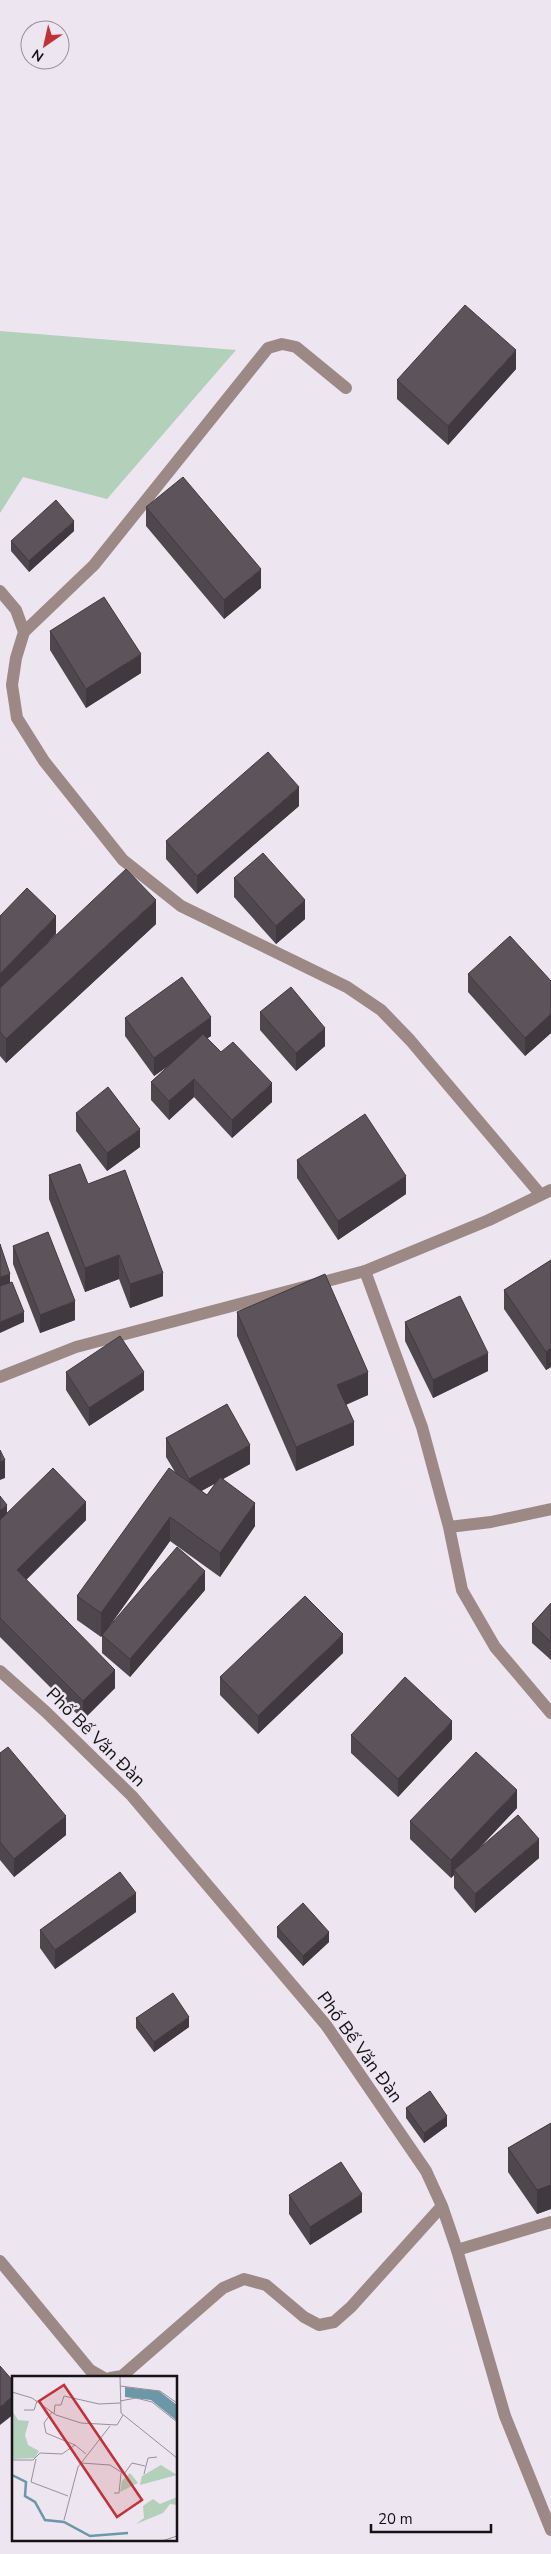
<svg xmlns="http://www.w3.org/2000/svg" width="551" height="2554" viewBox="0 0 551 2554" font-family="'Nunito Sans',sans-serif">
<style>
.green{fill:#b3d0bb}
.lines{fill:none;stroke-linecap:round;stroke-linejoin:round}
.lane{stroke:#9c8985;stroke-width:12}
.street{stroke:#9c8985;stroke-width:12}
.wall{fill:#4f474e;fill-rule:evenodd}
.shaded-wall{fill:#403a40}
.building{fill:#5c535b;stroke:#403a40}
.labels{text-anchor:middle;stroke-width:5;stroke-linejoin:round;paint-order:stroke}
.street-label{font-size:18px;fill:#151316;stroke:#ede5ef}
.inset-river{fill:none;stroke:#6b97a7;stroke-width:2.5}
.inset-road{fill:none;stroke:#979198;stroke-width:1}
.view{fill:#c13138;fill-opacity:0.15;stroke:#c13138;stroke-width:2.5}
.inset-edge{fill:none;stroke:#151316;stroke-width:2.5}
</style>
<rect width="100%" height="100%" fill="#ede5ef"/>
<path class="green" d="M0 331 236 350 107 499 23 477 0 513Z"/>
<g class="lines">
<path class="lane" d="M365 1271 422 1427 449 1527 491 1522 551 1509
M449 1527 462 1590 495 1647 551 1713
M457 2250 551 2222"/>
<path class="street" d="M0 591 16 610 24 632 16 658 12 685 17 718 44 761 123 860 181 906 347 987 381 1010 410 1040 541 1195
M24 632 94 565 268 348 282 344 296 347 346 388
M0 1377 76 1347 365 1271 489 1220 551 1190
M0 1671 46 1712 132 1796 326 2025 426 2171 442 2206 457 2250 505 2416 551 2530
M0 2261 90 2370 104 2378
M110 2378 122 2376 223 2288 244 2279 266 2285 304 2317 319 2325 334 2322 351 2307 442 2206"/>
</g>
<path class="wall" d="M516 369 448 445 397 399V380Z
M146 507 261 588 224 619 146 526Z
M74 531 29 572 11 551V541Z
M50 631 141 673 86 708 50 650Z
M299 806 197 894 166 859V841Z
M234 878 305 919 276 944 234 897Z
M0 916 56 934 48 942 156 924 6 1063 0 1056Z
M468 974 551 981V1033L525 1056 468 992Z
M260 1012 325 1046 296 1071 260 1030Z
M125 1018 211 1036 207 1038 272 1102 232 1138 194 1097 169 1120 151 1100V1082L172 1063 154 1076 125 1036Z
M76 1113 140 1147 107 1171 76 1131Z
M297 1160 406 1194 338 1240 297 1178Z
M49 1175 88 1184 163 1296 130 1308 119 1279 85 1292 49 1199Z
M13 1246 75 1320 40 1333 13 1264Z
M551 1260V1367L546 1370 504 1309V1290Z
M237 1312 368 1395 346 1405 354 1445 296 1471 237 1336Z
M405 1322 488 1371 433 1398 405 1341Z
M66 1372 144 1390 89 1426 66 1390Z
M166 1438 250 1464 223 1479 255 1526 220 1577 170 1541 109 1627 205 1590 130 1677 102 1653V1636L101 1637 77 1620V1596L175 1472 166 1457ZM216 1483 207 1495 201 1491Z
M0 1496 7 1513 86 1520 26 1580 115 1688 83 1720 0 1637Z
M551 1603V1660L532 1643V1624Z
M343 1653 258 1734 220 1695V1677Z
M351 1735 452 1739 398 1797 351 1753Z
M0 1753 66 1835 14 1877 0 1860Z
M517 1808 479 1848 539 1858 475 1913 454 1888V1875L451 1878 410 1839V1821Z
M136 1912 55 1969 40 1948V1930Z
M277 1927 329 1942 303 1966 277 1937Z
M136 2018 189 2027 154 2052 136 2028Z
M406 2108 447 2126 424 2143 406 2118Z
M551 2123V2209L537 2214 508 2172V2148Z
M289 2195 362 2212 310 2245 289 2214Z"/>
<path class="shaded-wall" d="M516 350V369L448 445V426Z
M74 521V531L29 572V561Z
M261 569V588L224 619V600Z
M141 654V673L86 708V689Z
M299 787V806L197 894V876Z
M156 900V924L6 1063V1039Z
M305 900V919L276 944V926Z
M56 916V934L0 992V974Z
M551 1014V1033L525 1056V1038Z
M211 1017V1036L154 1076V1058Z
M325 1028V1046L296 1071V1053Z
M194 1079V1097L169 1120V1101Z
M272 1083V1102L232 1138V1120Z
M140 1129V1147L107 1171V1153Z
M406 1176V1194L338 1240V1221Z
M119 1255V1279L85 1292V1268Z
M163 1273V1296L130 1308V1284Z
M10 1274V1284L0 1287V1277Z
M75 1301V1320L40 1333V1315Z
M24 1312V1322L0 1333V1322Z
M551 1348V1367L546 1370V1352Z
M488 1353V1371L433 1398V1380Z
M144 1372V1390L89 1426V1408Z
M368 1372V1395L337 1408V1385Z
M354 1422V1445L296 1471V1447Z
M250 1445V1464L189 1498V1479Z
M5 1460V1478L0 1480V1462Z
M86 1502V1520L17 1589V1570Z
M255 1503V1526L220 1577V1553Z
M7 1505V1515L0 1521V1511Z
M170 1517V1541L103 1635H102L101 1637V1613Z
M205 1571V1590L130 1677V1659Z
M343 1634V1653L258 1734V1716Z
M115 1670V1688L83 1720V1701Z
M452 1721V1739L398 1797V1779Z
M517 1790V1808L456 1873 454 1870V1875L451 1878V1860Z
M66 1816V1835L14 1877V1859Z
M539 1839V1858L475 1913V1894Z
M136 1893V1912L55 1969V1950Z
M329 1932V1942L303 1966V1956Z
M189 2017V2027L154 2052V2042Z
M447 2116V2126L424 2143V2133Z
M551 2185V2209L537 2214V2190Z
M362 2194V2212L310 2245V2227Z
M14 2395V2414L0 2425V2407Z"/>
<path class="building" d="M465 305 516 350 448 426 397 380Z
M183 477 261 569 224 600 146 507Z
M56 500 74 521 29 561 11 541Z
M104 597 141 654 86 689 50 631Z
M268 752 299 787 197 876 166 841Z
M263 853 305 900 276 926 234 878Z
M126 869 156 900 6 1039 0 1032V988Z
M27 888 56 916 0 974V916Z
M510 936 551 981V1014L525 1038 468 974Z
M182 977 211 1017 154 1058 125 1018Z
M291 987 325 1028 296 1053 260 1012Z
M203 1034 221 1052 233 1042 272 1083 232 1120 194 1079 169 1101 151 1082Z
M108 1087 140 1129 107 1153 76 1113Z
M365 1114 406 1176 338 1221 297 1160Z
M80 1164 88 1184 125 1170 163 1273 130 1284 119 1255 85 1268 49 1175Z
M48 1232 75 1301 40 1315 13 1246Z
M0 1244 10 1274 0 1277Z
M551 1260V1348L546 1352 504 1290Z
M325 1274 368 1372 337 1385 354 1422 296 1447 237 1312Z
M12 1282 24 1312 0 1322V1286Z
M460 1296 488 1353 433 1380 405 1322Z
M120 1336 144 1372 89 1408 66 1372Z
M227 1404 250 1445 189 1479 166 1438Z
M0 1450 5 1460 0 1462Z
M53 1468 86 1502 17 1570 115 1670 83 1701 0 1618V1520Z
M169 1468 207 1495 220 1477 255 1503 220 1553 170 1517 101 1613 77 1596Z
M0 1496 7 1505 0 1511Z
M177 1547 205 1571 130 1659 102 1635Z
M305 1596 343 1634 258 1716 220 1677Z
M551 1603V1642L532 1624Z
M405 1677 452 1721 398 1779 351 1735Z
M8 1747 66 1816 14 1859 0 1842V1753Z
M476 1752 517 1790 451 1860 410 1821Z
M518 1815 539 1839 475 1894 454 1870Z
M120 1872 136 1893 55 1950 40 1930Z
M303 1903 329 1932 303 1956 277 1927Z
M173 1993 189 2017 154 2042 136 2018Z
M430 2091 447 2116 424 2133 406 2108Z
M551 2123V2185L537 2190 508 2148Z
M341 2162 362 2194 310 2227 289 2195Z
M0 2366 14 2382V2395L0 2407Z"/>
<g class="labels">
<g class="street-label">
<text transform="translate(96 1737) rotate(45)" y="6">Phố Bế Văn Đàn</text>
<text transform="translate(360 2047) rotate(54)" y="6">Phố Bế Văn Đàn</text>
</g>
</g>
<g transform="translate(12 2376)">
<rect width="165" height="165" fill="#ede5ef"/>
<path d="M1 36 6 44 17 45 13 59 16 69 27 75 23 82 0 83ZM149 89 165 99 128 109 130 100ZM118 97 126 107 108 116 110 105ZM165 121V129L158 128 151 137 124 148 132 142 131 130 141 123 148 128Z" fill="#b3d0bb"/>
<path d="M113 11 147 15 165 29V45L139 24 113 21Z" fill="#6b97a7"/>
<path class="inset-river" d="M0 99 14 106 13 120 23 126 33 144 52 146 78 160 116 157"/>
<path class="inset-road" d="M108 0 109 37 165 82M108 10 148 15 165 27M0 16 20 22 44 39 69 47 105 49 111 39M108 25 124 22 140 26 165 46M12 34H22L25 25M40 36 32 47 34 57 63 69M42 38 43 29H49L52 20 87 28 108 27M24 83 19 106 56 120M0 84H21L28 77 50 78 63 69 74 78M69 87 98 89 112 98 120 87 133 90M132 98 136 82 145 81M102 117H107L109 97M52 144 66 91 98 50M150 165 165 160"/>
<path class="view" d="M52 9 130 124 105 141 27 25Z"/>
<rect width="165" height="165" class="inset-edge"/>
</g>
<g transform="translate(45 45) rotate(214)"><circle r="24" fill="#ede5ef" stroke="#979198"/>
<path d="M0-4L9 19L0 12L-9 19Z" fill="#c13138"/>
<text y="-8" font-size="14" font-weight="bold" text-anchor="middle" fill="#151316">N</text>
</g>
<path d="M371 2524v8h120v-8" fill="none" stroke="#151316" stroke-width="2.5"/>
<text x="378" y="2524" font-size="15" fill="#151316" stroke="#ede5ef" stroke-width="4" paint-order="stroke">20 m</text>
</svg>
